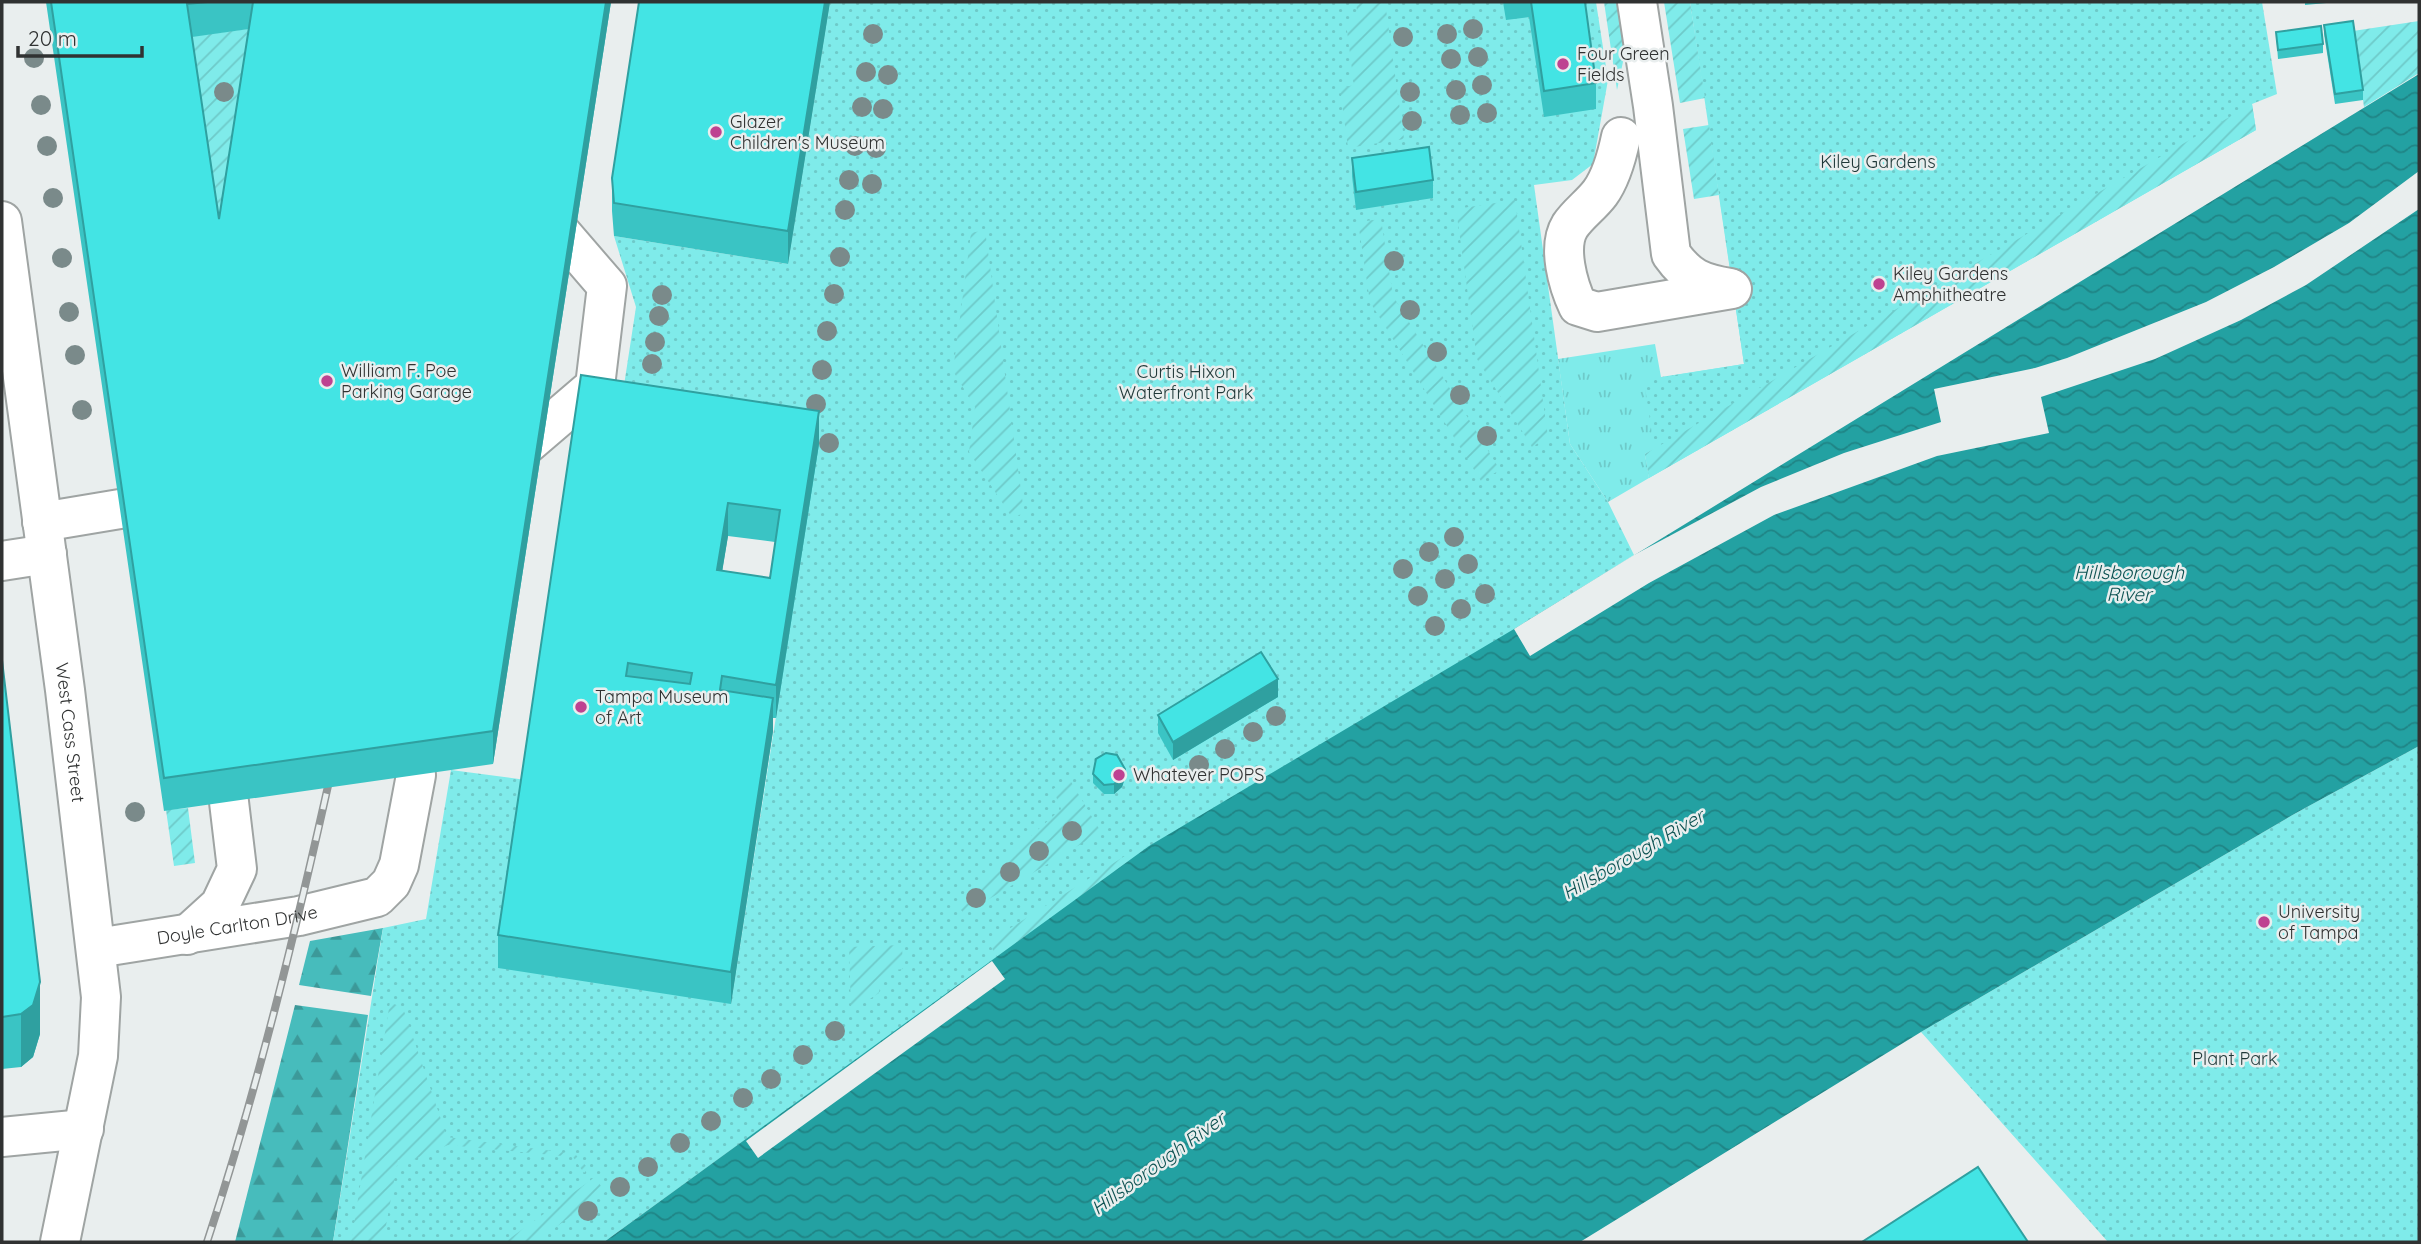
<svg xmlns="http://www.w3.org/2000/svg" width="2421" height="1244" viewBox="0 0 2421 1244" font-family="Quicksand,sans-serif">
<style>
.grass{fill:url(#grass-tufts)}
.forest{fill:url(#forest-firs)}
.park{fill:url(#park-dots)}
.garden{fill:url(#garden-furrows)}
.water{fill:url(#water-waves)}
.pier{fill:#e9eeee}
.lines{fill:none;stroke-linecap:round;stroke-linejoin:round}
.minor-casing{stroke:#9fa4a3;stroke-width:42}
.minor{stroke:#fff;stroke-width:38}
.rail-casing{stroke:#929696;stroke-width:8}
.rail{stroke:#e9eeee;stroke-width:5;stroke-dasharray:16;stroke-linecap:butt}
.tree{fill:#7a8a8a}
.wall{fill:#3ac4c4;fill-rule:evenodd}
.shaded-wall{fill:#2fa0a0}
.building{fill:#43e4e4;stroke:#2fa0a0;stroke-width:2;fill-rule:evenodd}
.poi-dot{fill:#be4291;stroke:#e9eeee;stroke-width:2.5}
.labels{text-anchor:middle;stroke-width:5;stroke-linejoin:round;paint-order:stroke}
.poi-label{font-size:18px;fill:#303232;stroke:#e9eeee;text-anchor:start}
.park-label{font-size:18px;fill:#1f3838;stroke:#e9eeee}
.street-label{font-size:18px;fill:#303232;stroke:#e9eeee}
.water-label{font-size:19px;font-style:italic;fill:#0d5252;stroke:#e9eeee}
</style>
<defs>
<pattern id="grass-tufts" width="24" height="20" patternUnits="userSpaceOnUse" patternTransform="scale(1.75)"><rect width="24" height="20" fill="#7febea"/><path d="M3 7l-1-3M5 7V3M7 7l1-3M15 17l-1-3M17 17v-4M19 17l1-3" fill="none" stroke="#6ecac9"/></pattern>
<pattern id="forest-firs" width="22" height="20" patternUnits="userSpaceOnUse" patternTransform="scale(1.75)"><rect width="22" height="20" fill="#47bcbc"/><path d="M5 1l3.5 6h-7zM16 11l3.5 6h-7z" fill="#3c9999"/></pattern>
<pattern id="park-dots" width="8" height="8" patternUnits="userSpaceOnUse" patternTransform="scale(1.75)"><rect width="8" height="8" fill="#7febea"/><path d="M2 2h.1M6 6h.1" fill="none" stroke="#6ecac9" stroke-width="1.8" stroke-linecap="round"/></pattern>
<pattern id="garden-furrows" width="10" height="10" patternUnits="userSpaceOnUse" patternTransform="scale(1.75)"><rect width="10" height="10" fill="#7febea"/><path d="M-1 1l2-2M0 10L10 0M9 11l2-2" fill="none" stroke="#6ecac9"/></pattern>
<pattern id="water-waves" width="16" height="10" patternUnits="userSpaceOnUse" patternTransform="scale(1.75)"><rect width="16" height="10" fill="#23a1a2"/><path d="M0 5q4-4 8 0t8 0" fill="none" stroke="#1f8485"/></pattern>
</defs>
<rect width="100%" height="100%" fill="#e9eeee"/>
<path class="grass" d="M1709 125 1771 382 1645 454 1649 478 1608 502 1570 444 1558 359 1655 344 1661 377 1744 364Z"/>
<path class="forest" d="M383 928 371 996 299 985 310 941Z
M295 1005 368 1015 333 1242H235Z"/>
<path class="park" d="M830 2H1596L1608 80 1593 164 1572 180 1534 185 1570 444 1608 502 1634 555 992 961 604 1242H333L383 928 426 919 451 770 526 780 731 1004 806 525 623 392 636 307 614 236 788 264Z
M1690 2H2262L2277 94 2252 104 2256 130 1649 478 1645 454 1654 448 1644 380 1744 364Z
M2419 746V1242H2108L1921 1032 2296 813Z"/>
<path class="garden" d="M1356 2H1385L1404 139 1348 148 1340 88 1354 85 1346 23 1358 21Z
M1604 2H1620L1627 43 1617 90Z
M1664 2H1690L1705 98 1680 103Z
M2419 21V73L2364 107 2353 31Z
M254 28 218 253 187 37Z
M2252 104 2256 130 1649 478 1645 454Z
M1709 125 1719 195 1694 199 1683 129Z
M1515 200 1548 437 1532 447 1477 359 1456 209Z
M1381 219 1393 296 1500 470 1481 481 1370 302 1358 222Z
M985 230 1024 512 1013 519 969 452 975 407 953 371 971 233Z
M1070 780 1101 832 964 914 956 903 1061 809 1053 789Z
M188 808 195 863 174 866 166 810Z
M1147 842 1148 846 998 958 988 942Z
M902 945 903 969 887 971 881 979 879 993 851 1011 849 947Z
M390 1002 403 1008 447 1137 575 1154 588 1168 584 1173 573 1157 448 1145 408 1162 398 1160 383 1242H351Z
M595 1177 605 1192 535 1242H505Z"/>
<path class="water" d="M2419 74V746L2296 813 1921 1032 1580 1242H604L1149 846 1514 629Z"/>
<path class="pier" d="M2419 171V209L2306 285 2241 320 2155 359 2041 397 2049 433 1937 456 1774 515 1649 583 1530 656 1514 629 1634 555 1761 487 1844 453 1941 422 1934 389 2035 368 2067 358 2206 302 2274 267 2349 223Z
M992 961 1005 979 758 1158 746 1141Z"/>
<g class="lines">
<g class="minor-casing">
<g id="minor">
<path d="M1637 2 1653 106 1671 254C1688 278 1701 283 1730 288"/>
<path d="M1621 137C1617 156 1611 178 1600 193 1591 205 1578 214 1570 226 1557 247 1568 285 1578 306L1597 312 1732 289"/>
<path id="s1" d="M2 221 65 690 101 997 98 1056 60 1242"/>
<path d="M505 463 595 386 607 286 538 206"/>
<path d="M42 522 120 509"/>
<path d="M2 561 47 554"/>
<path d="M187 935 220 905 237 869 229 802"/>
<path id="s2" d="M97 948 299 916 377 897 391 883 399 865 416 775"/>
<path d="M2 1137 84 1129"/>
</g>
</g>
<use href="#minor" class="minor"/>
<g class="rail-casing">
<path id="rail" d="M207 1242C258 1088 297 926 332 768"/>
</g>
<use href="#rail" class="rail"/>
</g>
<g class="tree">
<circle cx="1473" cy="29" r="10"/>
<circle cx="873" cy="34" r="10"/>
<circle cx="1447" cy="34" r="10"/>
<circle cx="1403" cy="37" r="10"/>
<circle cx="1478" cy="57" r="10"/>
<circle cx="34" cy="58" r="10"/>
<circle cx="1451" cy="59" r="10"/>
<circle cx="866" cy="72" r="10"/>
<circle cx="888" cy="75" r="10"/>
<circle cx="1482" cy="85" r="10"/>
<circle cx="1456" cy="90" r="10"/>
<circle cx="224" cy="92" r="10"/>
<circle cx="1410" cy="92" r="10"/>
<circle cx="41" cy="105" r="10"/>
<circle cx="862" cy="107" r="10"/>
<circle cx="883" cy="109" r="10"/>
<circle cx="1487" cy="113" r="10"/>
<circle cx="1460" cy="115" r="10"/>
<circle cx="1412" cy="121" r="10"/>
<circle cx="47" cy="146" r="10"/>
<circle cx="855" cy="146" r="10"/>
<circle cx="876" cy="148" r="10"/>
<circle cx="849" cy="180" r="10"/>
<circle cx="872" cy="184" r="10"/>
<circle cx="53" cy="198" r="10"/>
<circle cx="845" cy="210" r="10"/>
<circle cx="840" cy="257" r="10"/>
<circle cx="62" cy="258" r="10"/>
<circle cx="1394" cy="261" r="10"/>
<circle cx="834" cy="294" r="10"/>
<circle cx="662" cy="295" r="10"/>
<circle cx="1410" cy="310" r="10"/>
<circle cx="69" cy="312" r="10"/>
<circle cx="659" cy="316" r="10"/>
<circle cx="827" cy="331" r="10"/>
<circle cx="655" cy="342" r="10"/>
<circle cx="1437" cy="352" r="10"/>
<circle cx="75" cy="355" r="10"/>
<circle cx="652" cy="364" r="10"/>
<circle cx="822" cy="370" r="10"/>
<circle cx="1460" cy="395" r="10"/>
<circle cx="816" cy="404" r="10"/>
<circle cx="82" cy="410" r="10"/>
<circle cx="1487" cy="436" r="10"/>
<circle cx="829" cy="443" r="10"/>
<circle cx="1454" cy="537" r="10"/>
<circle cx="1429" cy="552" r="10"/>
<circle cx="1468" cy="564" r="10"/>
<circle cx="1403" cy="569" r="10"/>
<circle cx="1445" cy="579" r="10"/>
<circle cx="1485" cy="594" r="10"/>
<circle cx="1418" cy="596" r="10"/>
<circle cx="1461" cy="609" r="10"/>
<circle cx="1435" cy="626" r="10"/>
<circle cx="1276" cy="716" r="10"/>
<circle cx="1253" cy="732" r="10"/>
<circle cx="1225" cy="749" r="10"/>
<circle cx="1199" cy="765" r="10"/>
<circle cx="135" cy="812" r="10"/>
<circle cx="1072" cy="831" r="10"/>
<circle cx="1039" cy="851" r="10"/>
<circle cx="1010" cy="872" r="10"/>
<circle cx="976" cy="898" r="10"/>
<circle cx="835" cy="1031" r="10"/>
<circle cx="803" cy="1055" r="10"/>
<circle cx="771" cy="1079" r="10"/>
<circle cx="743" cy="1098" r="10"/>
<circle cx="711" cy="1121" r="10"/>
<circle cx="680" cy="1143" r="10"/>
<circle cx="648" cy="1167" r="10"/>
<circle cx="620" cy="1187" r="10"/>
<circle cx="588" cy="1211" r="10"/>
</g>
<path class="wall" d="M46 2H611L493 764 164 811ZM249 29 219 219 192 37Z
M830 2 788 264 614 236 612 211V178Z
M1503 2H1585L1596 83V109L1544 117 1529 17 1506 20Z
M2305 2H2337L2305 5Z
M2324 25 2363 90V100L2335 104 2324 34Z
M2276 32 2323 44V53L2278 59Z
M1352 158 1433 180V198L1356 210 1352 176Z
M581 375 819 444 776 718H773V731L731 1004 498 968V935ZM728 536 775 542 770 578 722 571Z
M2 660 40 1034 33 1057 21 1067 2 1069Z
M1278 697 1173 760 1158 733V715Z
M1093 774 1125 778 1122 787 1114 794H1104L1093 783Z"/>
<path class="shaded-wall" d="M606 2H611L493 764V731Z
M825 2H830L788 264V231Z
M819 411V444L776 718V685Z
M728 503V536L717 603V570Z
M1278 679V697L1173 760V742Z
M773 698V731L731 1004V972Z
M1125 769V778L1122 787 1114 794V784Z
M40 982V1034L33 1057 21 1067V1014Z"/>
<path class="building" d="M51 2H207L187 4 219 219 253 2H606L493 731 164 778Z
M639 2H825L788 231 614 203 612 178Z
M1531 2H1585L1596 83 1544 91Z
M2353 21 2363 90 2335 94 2324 25Z
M2321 26 2323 44 2278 50 2276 32Z
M1429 147 1433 180 1356 192 1352 158Z
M581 375 819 411 776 685 722 676 720 690 773 698 731 972 498 935ZM728 503 780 510 770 578 717 570ZM628 663 692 673 690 684 626 676Z
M1261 652 1278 679 1173 742 1158 715Z
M2 660 40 982 33 1005 21 1014 2 1017Z
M1106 753 1117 755 1125 769 1122 778 1114 784 1104 785 1093 774 1096 759Z
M1978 1167 2028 1242H1862Z"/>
<g class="poi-dot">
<circle cx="1563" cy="64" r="7"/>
<circle cx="716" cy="132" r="7"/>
<circle cx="1879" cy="284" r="7"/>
<circle cx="327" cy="381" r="7"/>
<circle cx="581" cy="707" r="7"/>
<circle cx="1119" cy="775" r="7"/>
<circle cx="2264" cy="922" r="7"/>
</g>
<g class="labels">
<g class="poi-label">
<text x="1577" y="60">Four Green<tspan x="1577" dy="21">Fields</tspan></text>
<text x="730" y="128">Glazer<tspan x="730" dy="21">Children's Museum</tspan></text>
<text x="1893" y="280">Kiley Gardens<tspan x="1893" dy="21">Amphitheatre</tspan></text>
<text x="341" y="377">William F. Poe<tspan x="341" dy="21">Parking Garage</tspan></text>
<text x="595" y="703">Tampa Museum<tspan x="595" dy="21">of Art</tspan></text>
<text x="1133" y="781">Whatever POPS</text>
<text x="2278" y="918">University<tspan x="2278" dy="21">of Tampa</tspan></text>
</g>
<g class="park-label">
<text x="1878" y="168">Kiley Gardens</text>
<text x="1186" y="378">Curtis Hixon<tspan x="1186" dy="21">Waterfront Park</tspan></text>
<text x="2235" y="1065">Plant Park</text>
</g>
<g class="street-label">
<text dy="6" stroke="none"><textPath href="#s1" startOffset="516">West Cass Street</textPath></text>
<text dy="6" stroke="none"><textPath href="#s2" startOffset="142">Doyle Carlton Drive</textPath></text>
</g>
<g class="water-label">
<text x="2129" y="579">Hillsborough<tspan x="2129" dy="22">River</tspan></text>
<text transform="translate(1633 854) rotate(-30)" y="7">Hillsborough River</text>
<text transform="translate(1158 1163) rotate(-36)" y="7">Hillsborough River</text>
</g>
</g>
<rect width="2421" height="1244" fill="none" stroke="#303232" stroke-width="7"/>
<path d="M18 46v10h124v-10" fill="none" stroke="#303232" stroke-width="3.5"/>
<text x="28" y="46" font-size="21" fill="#303232" stroke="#e9eeee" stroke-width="5" paint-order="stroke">20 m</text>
</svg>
